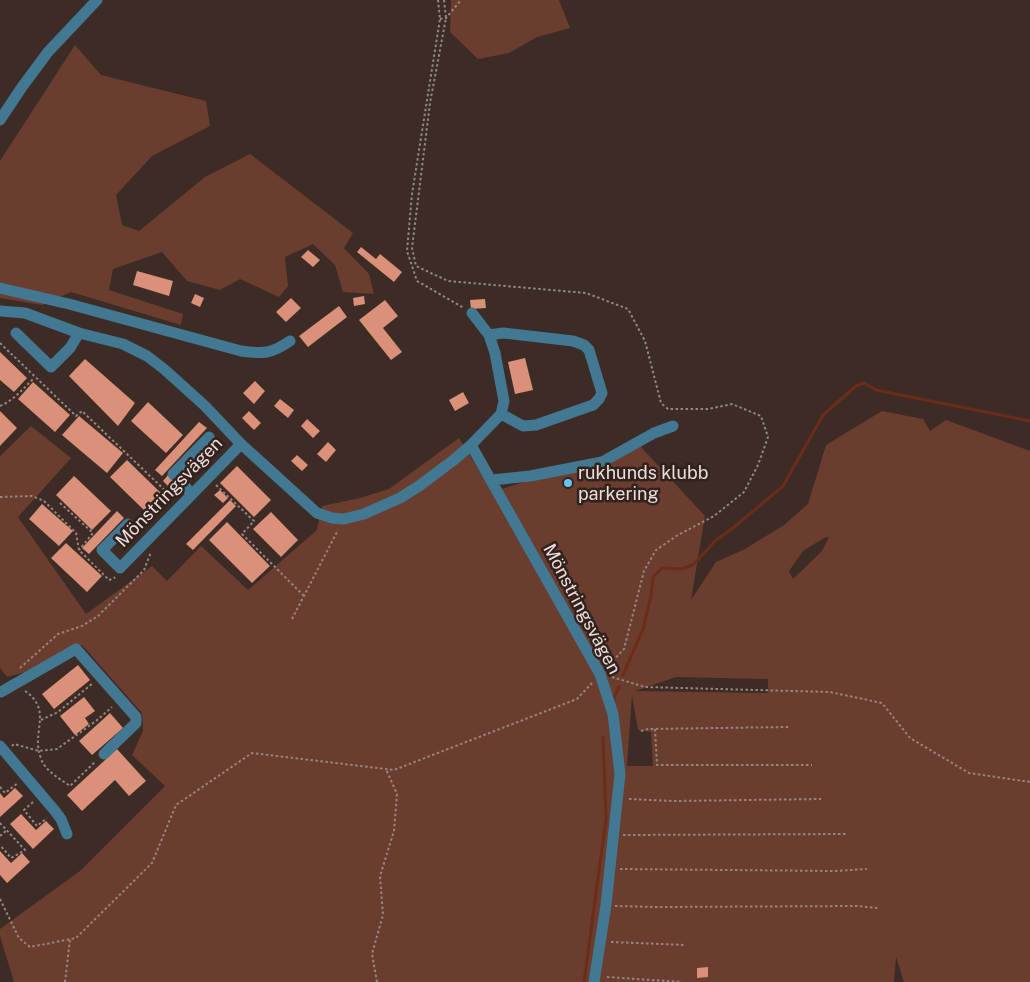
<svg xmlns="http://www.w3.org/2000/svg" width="1030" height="982" viewBox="0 0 1030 982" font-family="'Public Sans',sans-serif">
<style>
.green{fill:#6b3d2f;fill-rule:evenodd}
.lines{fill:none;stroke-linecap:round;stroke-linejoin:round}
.stream{stroke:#6c2c18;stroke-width:3}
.building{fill:#da9079}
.path{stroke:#958681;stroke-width:2;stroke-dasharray:2.5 2.5;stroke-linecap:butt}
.minor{stroke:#427892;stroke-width:11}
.poi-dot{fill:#67c4f0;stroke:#32211c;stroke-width:2}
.labels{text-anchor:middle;stroke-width:5;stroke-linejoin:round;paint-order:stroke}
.poi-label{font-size:18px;fill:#eadeda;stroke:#32211c;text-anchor:start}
.street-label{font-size:18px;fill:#eadeda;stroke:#32211c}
</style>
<rect width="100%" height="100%" fill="#3d2b25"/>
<path class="green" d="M451 0H559L570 28 537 37 509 53 478 59 450 32Z
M75 45 101 75 206 101 210 126 152 156 116 195 122 225 139 231 205 177 250 154 353 233 344 248 369 274 374 294 343 292 335 265 313 244 285 257 288 286 279 297 240 279 220 290 187 281 162 252 113 269 109 290 183 314 181 325 71 292 42 305 0 298V161Z
M882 411 923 419 930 431 946 420 1030 451V982H904L896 957 894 982H14L0 936V929L80 871 165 786 132 755 143 731 142 713 82 645 25 672 7 677 0 668V456L31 426 71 458 18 517 86 614 152 566 167 581 201 546 248 590 317 530 322 506 360 498 389 489 459 438 492 492 640 446 705 516 691 600 716 562 745 549 784 525 808 504 826 445ZM829 537 822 551 793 579 789 571 803 551 824 538ZM676 677 768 679V693L635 691ZM632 695 638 730 651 732 653 766H627Z"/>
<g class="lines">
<path class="stream" d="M623 675 643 629 651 596 653 577 662 568 682 569 694 564 716 540 733 528 783 486 823 415 856 386 864 383 876 390 1030 421
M614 702 613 700 619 687
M584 982 606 819 603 737"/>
</g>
<path class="building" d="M361 247 376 259 380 254 402 272 394 282 357 252Z
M308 250 320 260 313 267 301 257Z
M137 271 173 281 169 296 133 285Z
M195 294 204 298 200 307 191 303Z
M364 296 365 304 354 306 353 298Z
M291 298 301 308 286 322 276 312Z
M485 299 486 308 471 309 470 300Z
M385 300 398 316 383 328 402 352 391 360 359 320Z
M339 306 347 317 308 347 299 336Z
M0 352 27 378 14 392 0 380Z
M525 358 533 390 515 394 508 362Z
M85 359 135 403 118 426 69 376Z
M255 381 265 391 254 404 243 393Z
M33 382 70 415 55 432 18 399Z
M463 392 469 403 455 411 449 400Z
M280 399 294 410 288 418 274 406Z
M148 402 183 435 166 453 131 421Z
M0 411 17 428 0 446Z
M249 411 261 423 254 430 242 418Z
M79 416 123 453 107 473 62 435Z
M307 419 320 431 313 438 301 426Z
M199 422 207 428 162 476 155 470Z
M328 442 336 450 326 462 317 454Z
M297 455 308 465 302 471 291 461Z
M127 460 165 497 148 514 110 477Z
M237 466 271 500 254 517 220 483Z
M168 475 177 483 171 489 163 481Z
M74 476 111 511 92 530 56 495Z
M220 490 228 498 223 503 214 495Z
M230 500 236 506 193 550 186 544Z
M42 504 73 531 59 546 29 519Z
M117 511 124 518 89 554 82 548Z
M271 512 298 540 281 557 253 529Z
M227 522 270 566 252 583 209 540Z
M66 543 102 576 87 592 51 558Z
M78 665 90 680 54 709 42 694Z
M84 697 95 711 85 718 89 724 75 735 60 716Z
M110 713 123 728 92 755 79 741Z
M117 749 146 781 129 796 115 780 82 811 67 795Z
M15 788 23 796 0 817V793L4 798Z
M21 814 36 830 46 821 54 829 33 849 10 824Z
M0 851 11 863 22 853 30 862 7 883 0 875Z
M708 967V977L697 978V968Z"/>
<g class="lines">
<path class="path" d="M438 0 440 19 412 194 407 251 417 281 464 308
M444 0 446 18 430 103 412 248 416 266 448 281 586 293 628 309 645 341 661 403 668 409H708L732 404 761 416 768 437 758 465 744 492 714 516 678 535 656 550 644 571 624 649 607 667
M440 19 446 18 461 0
M0 343 76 416 82 411 173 498
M0 406C14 400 23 389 34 378
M216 485 254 521 242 534 304 596
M0 497 32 496 44 501 76 533 79 550 109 580 114 578 115 577
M60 503 93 533 79 550
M292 619 338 530
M20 668 58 634 82 626 98 616 144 570 151 552
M612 677 645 687 830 692 882 703 910 738 969 773 1030 782
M25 691C51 709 34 728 39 752 40 755 41 760 43 763 49 773 60 779 70 786L96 761
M41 720 58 712 93 683
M655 729 657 765H812
M641 731 648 729 788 727
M12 746 14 744 39 751 57 749 96 721 112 707
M0 787 5 793 18 783
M629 799 673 801 821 799
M33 802 24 810 37 826 47 818
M0 823 25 850 11 858 0 845
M623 835 846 834
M0 836 7 830
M620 869 834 871 867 869
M0 899 19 938 30 947 76 938 152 863 176 805 252 753 394 770 577 699 592 683
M615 906 656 907 857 906 878 908
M611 942 686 945
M607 977 682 982
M65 982 70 939
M377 982 372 954 383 915 380 876 394 831 397 794 386 769"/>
<path class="minor" d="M0 120 22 87 48 52 97 0
M0 288 69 304 241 351C264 354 271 354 290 341
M0 311 25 313 79 333 123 344 147 356 164 369 205 406 241 444 317 513 332 518 344 519 364 514 400 498 419 486 455 459 471 445 501 414 504 401 495 353 489 335 472 313
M16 333 51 367 70 348 79 333
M489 335 503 333 573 341 584 345 589 350 602 393 599 399 593 405 536 425 523 426 501 414
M471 445 600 674 613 714 620 774 606 905 594 982
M492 480 530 476 602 462 654 433 673 426
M192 494 173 474 209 437
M128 524 102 550 120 568 209 477 241 444
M0 692H1L76 649 136 717V723L104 754
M0 746 55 811 61 819 67 834"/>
</g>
<circle class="poi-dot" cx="568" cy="483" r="5"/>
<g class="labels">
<g class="poi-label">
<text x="578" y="479">rukhunds klubb<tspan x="578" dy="21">parkering</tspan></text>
</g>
<g class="street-label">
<text transform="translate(169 492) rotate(-46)" y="6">Mönstringsvägen</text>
<text transform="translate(582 609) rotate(62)" y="6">Mönstringsvägen</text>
</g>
</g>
</svg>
